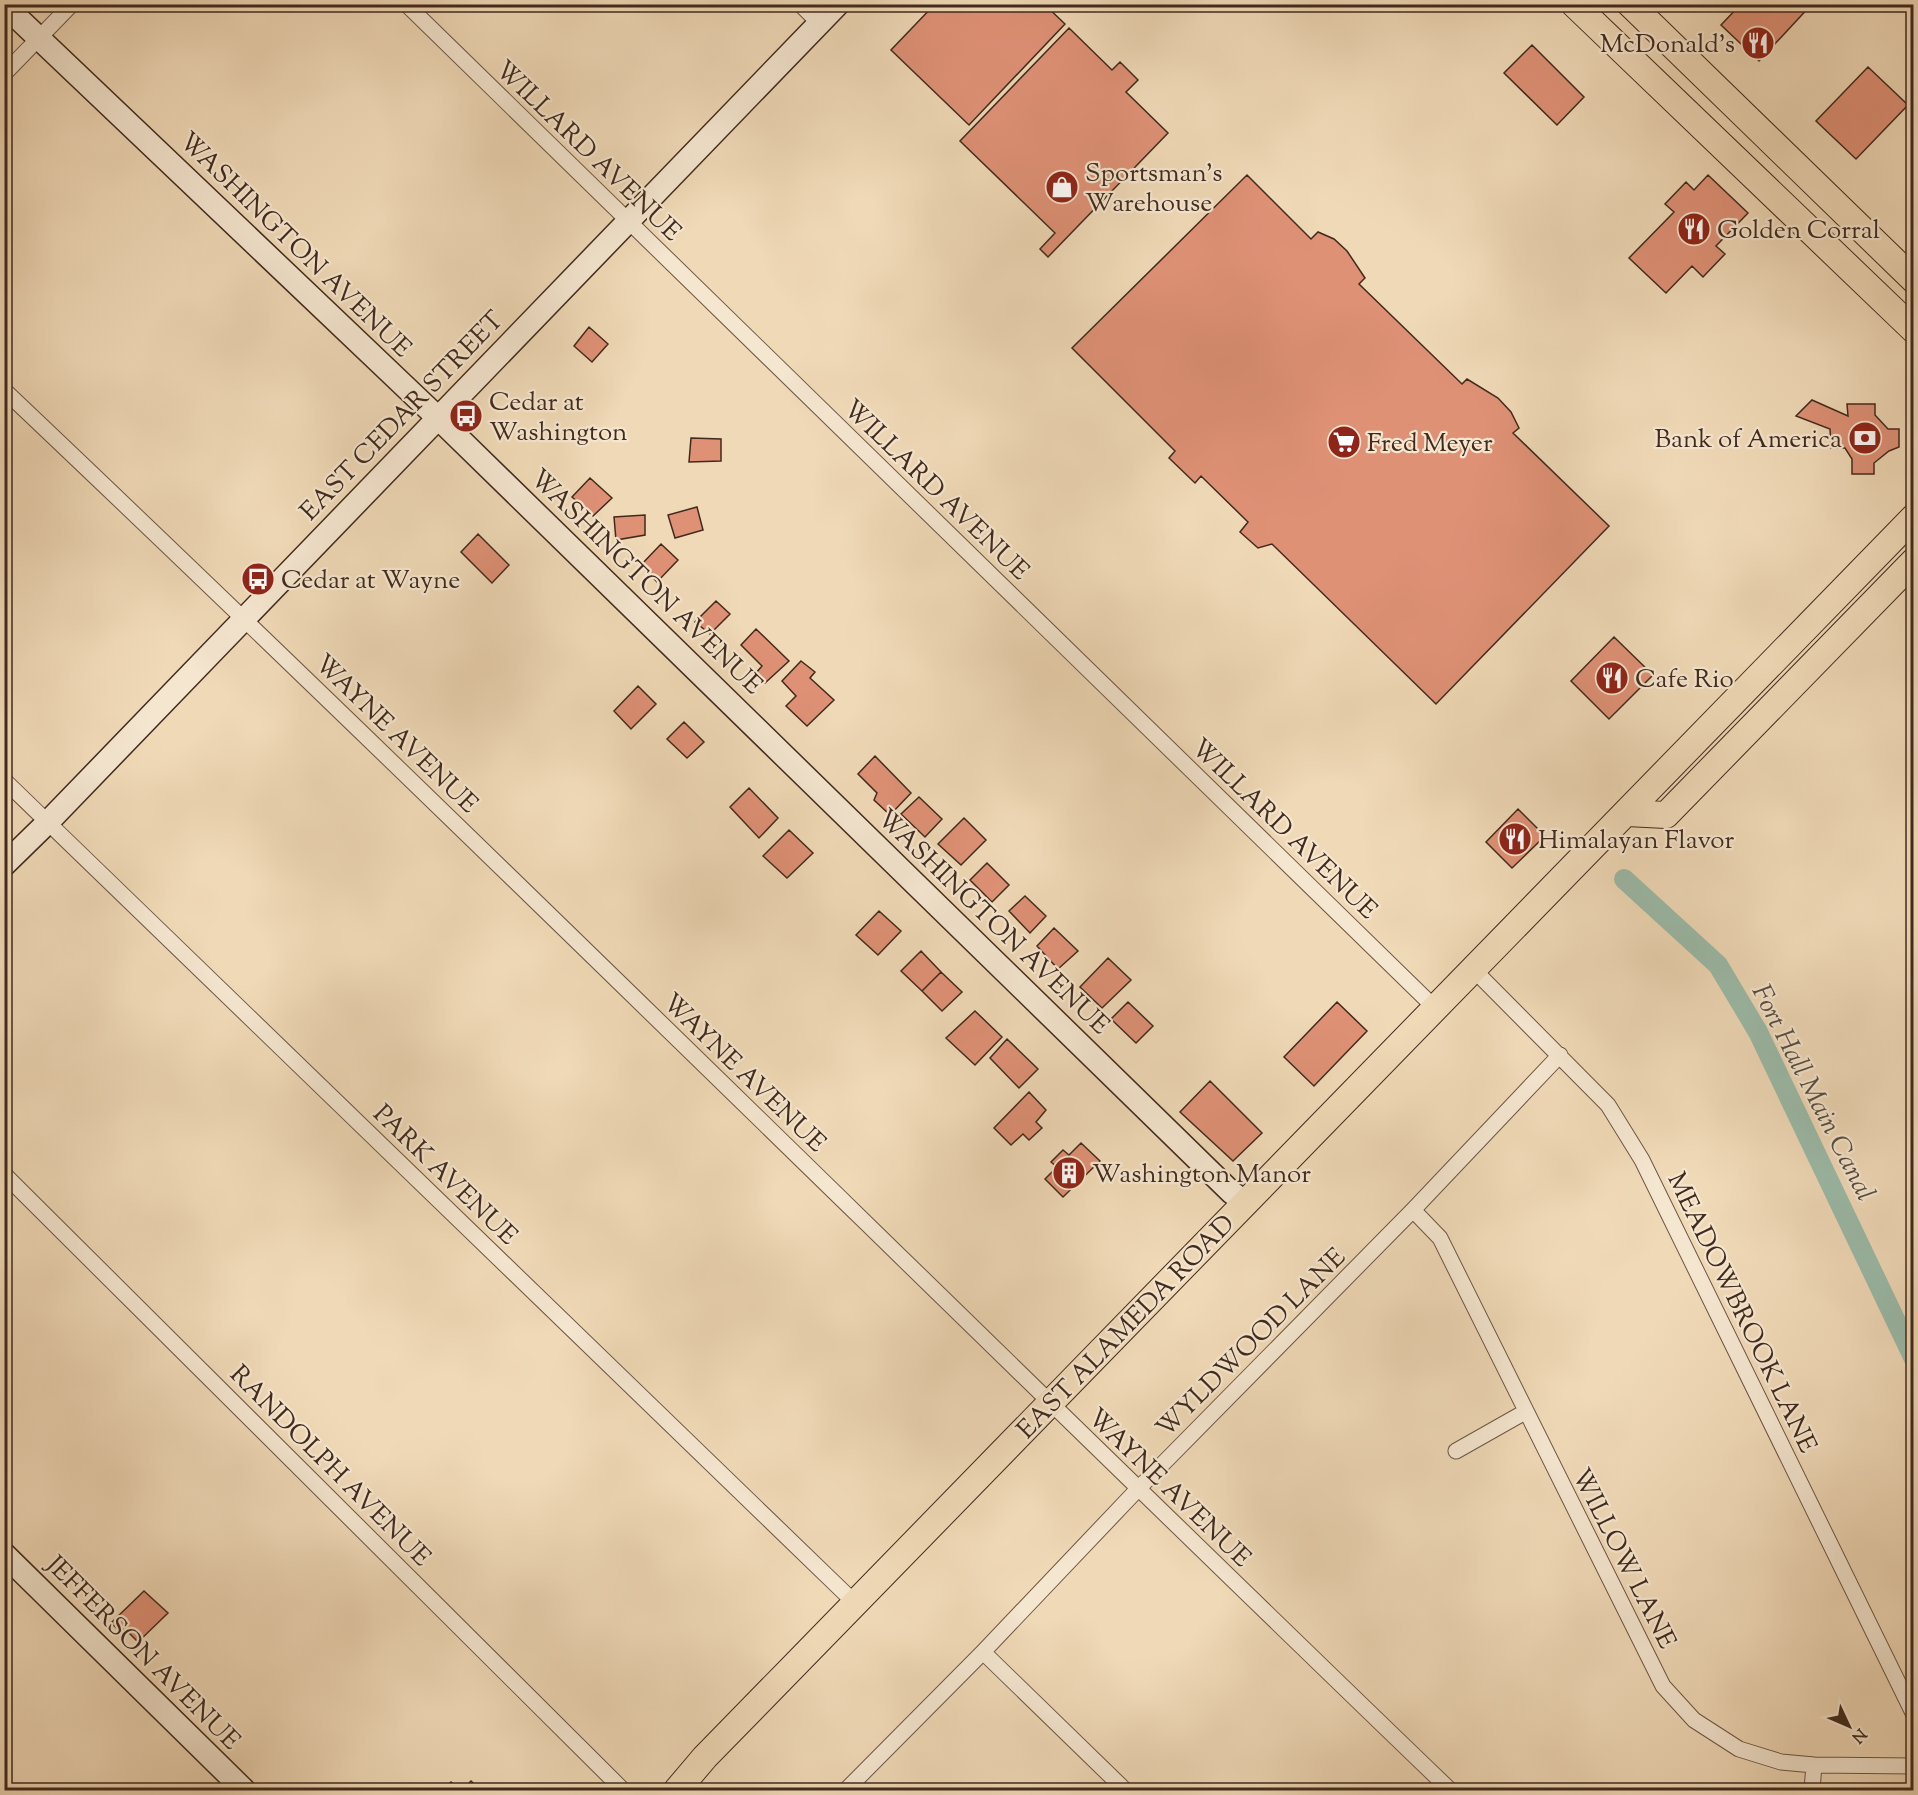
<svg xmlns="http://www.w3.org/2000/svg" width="1918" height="1795" viewBox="0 0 1918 1795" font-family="'Sorts Mill Goudy',serif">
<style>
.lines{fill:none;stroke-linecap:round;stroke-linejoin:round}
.canal{stroke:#9bbba9;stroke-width:20}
.building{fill:#df9176;stroke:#412a1d;stroke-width:1.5}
.street-casing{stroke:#6d5644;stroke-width:17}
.secondary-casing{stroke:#412a1d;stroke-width:25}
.primary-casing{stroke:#412a1d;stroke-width:28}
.street{stroke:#f5e6d0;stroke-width:15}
.secondary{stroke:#f5e6d0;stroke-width:22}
.primary{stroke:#f0d9b7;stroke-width:26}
.labels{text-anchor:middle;stroke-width:4.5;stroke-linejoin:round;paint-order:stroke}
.poi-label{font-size:26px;fill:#412a1d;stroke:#f5e6d0;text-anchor:start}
.street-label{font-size:26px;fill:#412a1d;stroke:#f5e6d0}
.water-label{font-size:27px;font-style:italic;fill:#584e40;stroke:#f5e6d0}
</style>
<rect width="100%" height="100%" fill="#f0d9b7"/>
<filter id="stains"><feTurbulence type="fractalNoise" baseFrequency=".00333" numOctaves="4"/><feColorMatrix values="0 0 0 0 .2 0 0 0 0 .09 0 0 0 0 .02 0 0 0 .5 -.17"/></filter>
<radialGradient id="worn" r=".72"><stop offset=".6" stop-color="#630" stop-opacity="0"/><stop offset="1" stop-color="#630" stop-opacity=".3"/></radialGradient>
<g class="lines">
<path class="canal" d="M1624 879 1718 965 1758 1032 1914 1359"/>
</g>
<path class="building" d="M935 4H1044L1065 24 969 125 891 50Z
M1741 4H1812L1759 61 1721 25Z
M1069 28 1112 70 1120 62 1138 80 1126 92 1168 133 1048 257 1040 249 1055 233 960 141Z
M1532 45 1584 97 1557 125 1504 73Z
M1868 67 1908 105 1856 159 1816 121Z
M1247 175 1311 239 1318 232 1334 239 1347 251 1365 278 1359 284 1462 384 1467 379 1498 398 1511 412 1519 428 1513 433 1609 526 1436 704 1272 544 1258 548 1240 532 1248 522 1201 476 1195 483 1169 458 1175 451 1072 348Z
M1708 175 1748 213 1716 246 1725 254 1703 277 1692 266 1666 293 1629 258 1674 212 1665 204 1686 182 1694 190Z
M589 327 608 344 592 362 574 346Z
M1812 400 1848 416 1847 404H1875V415L1888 429H1899V447L1889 451 1874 463V474H1852V459L1845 448H1831L1830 429 1796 416Z
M691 438 721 439V461L689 462Z
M590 478 612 498 593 516 572 497Z
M697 507 703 530 675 538 668 515Z
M645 515V535L616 540 614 517Z
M478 534 509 565 492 583 461 552Z
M661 544 678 560 657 582 641 565Z
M716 601 730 614 710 634 695 622Z
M756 629 789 661 765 683 755 674 762 666 741 645Z
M1614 637 1653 675 1609 719 1571 681Z
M801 661 815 672 810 678 834 700 807 726 786 706 796 696 782 681Z
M638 686 656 704 631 729 614 711Z
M684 722 704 742 687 758 667 739Z
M875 756 911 793 890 815 874 800 877 793 858 774Z
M749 788 778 818 759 838 730 807Z
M919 797 942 819 925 837 901 814Z
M1518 809 1545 836 1512 868 1486 842Z
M964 818 986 840 961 865 938 844Z
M789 830 813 853 787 878 763 856Z
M987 863 1009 885 992 902 970 880Z
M1025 896 1046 916 1030 933 1009 911Z
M879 911 901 931 878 955 856 935Z
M1054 928 1078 951 1058 969 1037 946Z
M921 951 941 972 922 991 901 971Z
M1108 958 1131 980 1102 1008 1080 987Z
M941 972 962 992 942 1011 922 991Z
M1128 1002 1153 1026 1136 1043 1111 1019Z
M1337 1002 1367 1031 1314 1086 1284 1057Z
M975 1011 1002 1037 975 1065 946 1038Z
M1007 1039 1038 1069 1019 1088 990 1058Z
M1210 1081 1262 1133 1233 1161 1180 1112Z
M1029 1092 1046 1110 1036 1122 1042 1128 1029 1140 1023 1134 1011 1145 994 1128Z
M1081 1143 1100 1161 1063 1197 1045 1179 1057 1167 1051 1162 1063 1150 1069 1155Z
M144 1591 168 1613 138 1642 126 1630 122 1633 111 1623Z
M471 1781 481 1790H462Z
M451 1782 460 1790H442Z"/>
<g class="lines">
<g class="street-casing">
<path id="street" d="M406 4 1435 1008
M800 4 820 24
M4 74 72 4
M4 390C491 852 967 1325 1450 1790
M4 780 855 1603
M1473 969 1608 1105 1642 1160 1914 1715
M4 1174 623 1790
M1413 1210 1440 1238 1663 1686 1694 1720 1739 1749 1781 1762 1814 1765 1914 1766
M1456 1451 1525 1412
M983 1652 1125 1790
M846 1790 983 1652 1137 1490 1413 1210 1560 1055
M1812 1790 1814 1765"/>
</g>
<g class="secondary-casing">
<path id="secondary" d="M4 5 437 417 1231 1192 1245 1202
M4 865 48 822 838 4
M4 1554 244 1790"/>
</g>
<g class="primary-casing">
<path id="primary" d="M1574 4 1914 330
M1630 4 1914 280
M1627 813 1666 815 1914 561
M677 1790 705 1757 792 1668 1914 517"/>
</g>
<use href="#street" class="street"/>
<use href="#secondary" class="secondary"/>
<use href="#primary" class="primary"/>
</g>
<defs>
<g id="restaurant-disc" transform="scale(1.725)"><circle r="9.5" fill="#8f2418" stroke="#f5e6d0"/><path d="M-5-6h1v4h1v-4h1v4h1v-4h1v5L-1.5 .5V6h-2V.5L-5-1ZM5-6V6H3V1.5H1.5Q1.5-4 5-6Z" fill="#fff"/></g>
<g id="shop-disc" transform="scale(1.725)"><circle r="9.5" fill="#8f2418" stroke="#f5e6d0"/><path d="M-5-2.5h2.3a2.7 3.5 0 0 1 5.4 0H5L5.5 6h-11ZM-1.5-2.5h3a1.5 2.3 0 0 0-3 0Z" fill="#fff"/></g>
<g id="bus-disc" transform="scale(1.725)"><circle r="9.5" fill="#8f2418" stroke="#f5e6d0"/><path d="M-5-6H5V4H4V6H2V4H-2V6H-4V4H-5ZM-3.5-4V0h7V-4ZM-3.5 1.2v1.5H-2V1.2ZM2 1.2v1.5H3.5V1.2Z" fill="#fff"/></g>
<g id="bank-disc" transform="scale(1.725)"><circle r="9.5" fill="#8f2418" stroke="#f5e6d0"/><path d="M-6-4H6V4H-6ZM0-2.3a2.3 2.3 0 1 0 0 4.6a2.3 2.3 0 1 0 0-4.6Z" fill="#fff"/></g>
<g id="supermarket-disc" transform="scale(1.725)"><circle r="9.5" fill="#8f2418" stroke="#f5e6d0"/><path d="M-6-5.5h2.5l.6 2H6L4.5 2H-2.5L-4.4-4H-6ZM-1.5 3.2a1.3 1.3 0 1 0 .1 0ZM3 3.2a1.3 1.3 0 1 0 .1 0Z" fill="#fff"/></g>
<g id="building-disc" transform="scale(1.725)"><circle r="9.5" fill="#8f2418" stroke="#f5e6d0"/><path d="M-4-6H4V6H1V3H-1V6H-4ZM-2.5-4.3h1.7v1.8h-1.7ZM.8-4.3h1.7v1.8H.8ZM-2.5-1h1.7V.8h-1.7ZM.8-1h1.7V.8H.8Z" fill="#fff"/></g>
</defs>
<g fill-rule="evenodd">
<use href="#restaurant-disc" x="1758" y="43"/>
<use href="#shop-disc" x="1062" y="187"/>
<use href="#restaurant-disc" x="1694" y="229"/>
<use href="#bus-disc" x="466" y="416"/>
<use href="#bank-disc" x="1865" y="438"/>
<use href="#supermarket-disc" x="1344" y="442"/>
<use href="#bus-disc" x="258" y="579"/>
<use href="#restaurant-disc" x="1612" y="678"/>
<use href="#restaurant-disc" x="1515" y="839"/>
<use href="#building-disc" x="1069" y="1173"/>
</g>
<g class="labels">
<g class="poi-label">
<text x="1735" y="52" text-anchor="end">McDonald's</text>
<text x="1085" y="181">Sportsman's<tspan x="1085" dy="30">Warehouse</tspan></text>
<text x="1717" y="238">Golden Corral</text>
<text x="489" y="410">Cedar at<tspan x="489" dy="30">Washington</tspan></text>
<text x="1842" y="447" text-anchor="end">Bank of America</text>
<text x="1367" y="451">Fred Meyer</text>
<text x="281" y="588">Cedar at Wayne</text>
<text x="1635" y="687">Cafe Rio</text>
<text x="1538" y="848">Himalayan Flavor</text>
<text x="1092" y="1182">Washington Manor</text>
</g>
<g class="street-label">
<text transform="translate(589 150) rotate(44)" y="9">WILLARD AVENUE</text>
<text transform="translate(296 244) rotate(44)" y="9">WASHINGTON AVENUE</text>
<text transform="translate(401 415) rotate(-46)" y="9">EAST CEDAR STREET</text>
<text transform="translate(937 489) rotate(44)" y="9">WILLARD AVENUE</text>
<text transform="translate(647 581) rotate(44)" y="9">WASHINGTON AVENUE</text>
<text transform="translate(397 733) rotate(44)" y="9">WAYNE AVENUE</text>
<text transform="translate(1285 828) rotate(44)" y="9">WILLARD AVENUE</text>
<text transform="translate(994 921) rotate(44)" y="9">WASHINGTON AVENUE</text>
<text transform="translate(745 1072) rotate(44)" y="9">WAYNE AVENUE</text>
<text transform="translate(446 1174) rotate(44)" y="9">PARK AVENUE</text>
<text transform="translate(1743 1312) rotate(64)" y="9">MEADOWBROOK LANE</text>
<text transform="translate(1125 1326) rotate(-46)" y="9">EAST ALAMEDA ROAD</text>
<text transform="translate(1250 1342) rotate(-45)" y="9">WYLDWOOD LANE</text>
<text transform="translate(331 1465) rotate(45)" y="9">RANDOLPH AVENUE</text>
<text transform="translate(1170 1487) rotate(44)" y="9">WAYNE AVENUE</text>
<text transform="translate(1625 1558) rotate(63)" y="9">WILLOW LANE</text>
<text transform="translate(144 1652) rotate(45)" y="9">JEFFERSON AVENUE</text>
</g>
<g class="water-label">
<text transform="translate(1814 1092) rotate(63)" y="9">Fort Hall Main Canal</text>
</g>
</g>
<rect width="1918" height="1795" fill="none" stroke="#f0d9b7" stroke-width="24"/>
<rect x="6" y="6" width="1906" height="1783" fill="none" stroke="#412a1d" stroke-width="3"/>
<rect x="12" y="12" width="1894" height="1771" fill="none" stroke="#412a1d" stroke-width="1.5"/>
<g transform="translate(1849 1726) rotate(134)" stroke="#f5e6d0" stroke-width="4.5" paint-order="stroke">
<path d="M0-4.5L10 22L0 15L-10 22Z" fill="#412a1d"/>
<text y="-9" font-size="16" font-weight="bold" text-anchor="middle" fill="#412a1d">N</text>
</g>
<rect width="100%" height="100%" filter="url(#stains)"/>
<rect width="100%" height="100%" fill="url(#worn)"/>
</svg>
